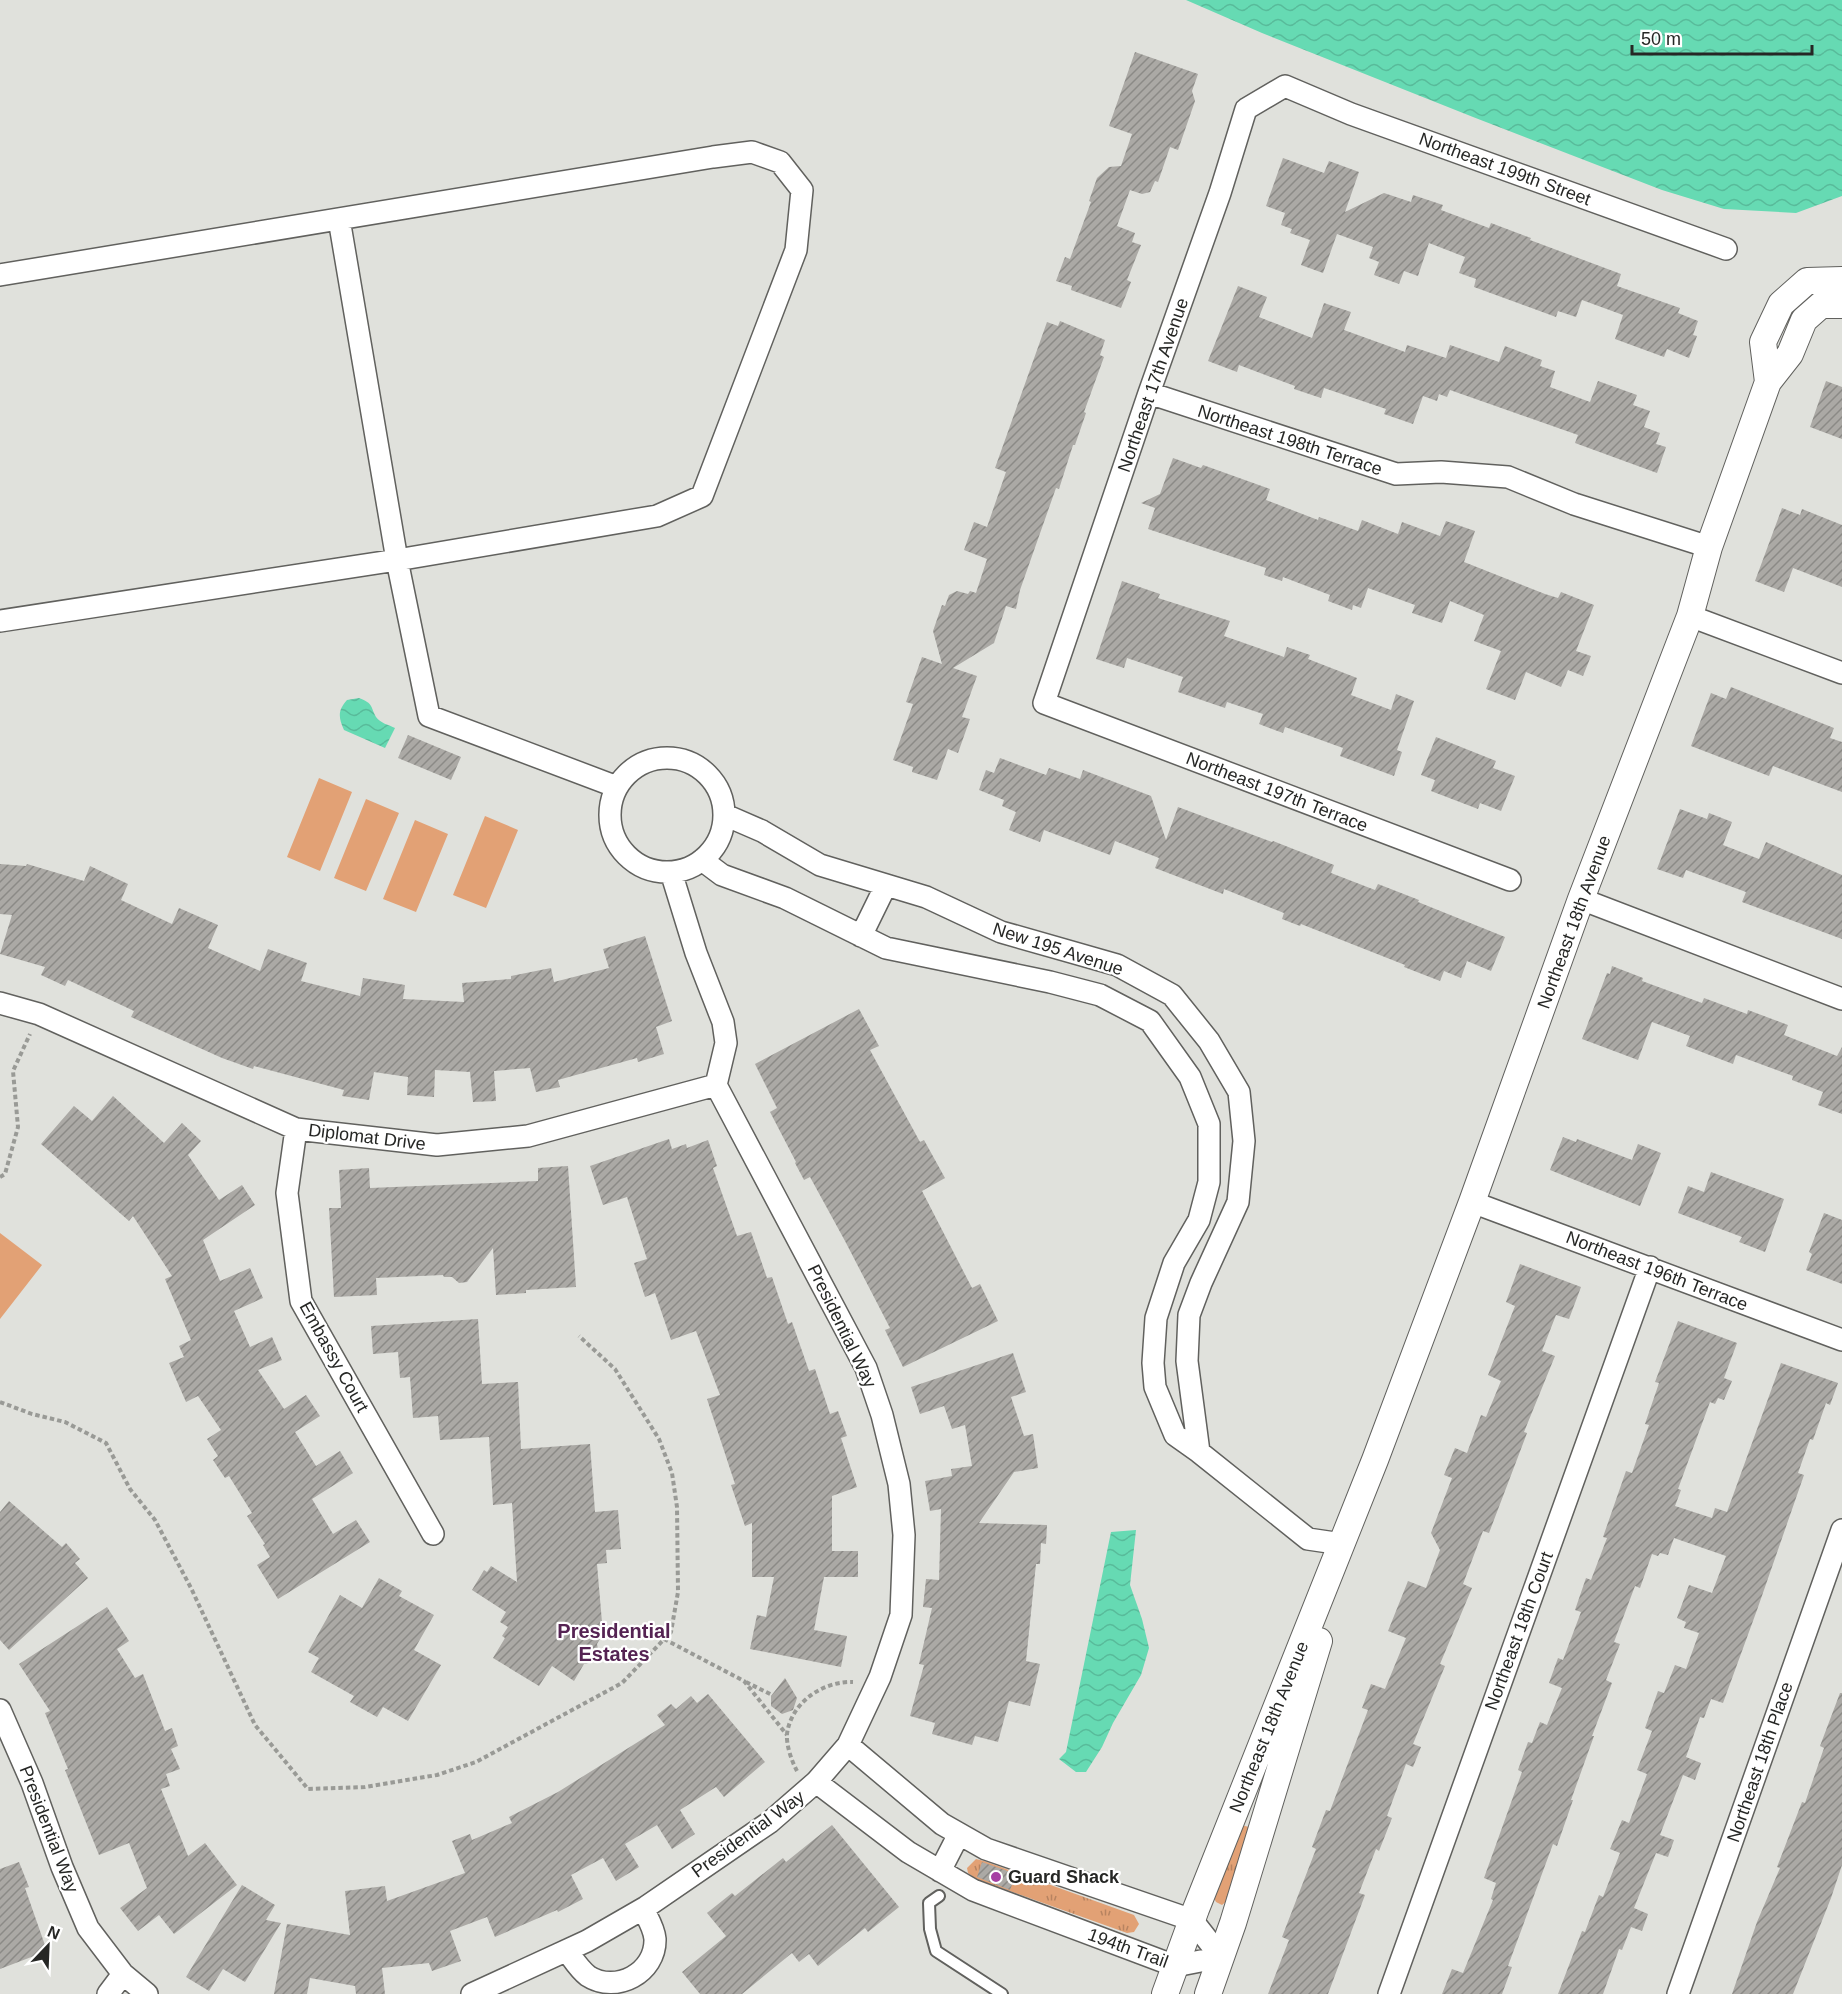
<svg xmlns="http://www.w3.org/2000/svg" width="1842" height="1994" viewBox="0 0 1842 1994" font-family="Helvetica,sans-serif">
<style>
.grass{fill:url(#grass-tufts)}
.garden{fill:#e2a175}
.water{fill:url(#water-waves)}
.building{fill:url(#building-hatch)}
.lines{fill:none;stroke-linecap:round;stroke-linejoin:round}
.service-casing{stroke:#61615e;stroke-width:14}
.minor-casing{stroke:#61615e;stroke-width:24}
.tertiary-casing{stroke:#61615e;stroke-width:28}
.path{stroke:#999a96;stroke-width:4;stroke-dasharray:4.5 3;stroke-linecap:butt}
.service{stroke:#fff;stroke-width:10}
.minor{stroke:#fff;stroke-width:21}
.tertiary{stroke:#fff;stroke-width:26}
.poi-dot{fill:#a63fa3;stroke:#fff;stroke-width:2}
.labels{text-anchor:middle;stroke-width:4.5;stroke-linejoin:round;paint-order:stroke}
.street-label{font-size:18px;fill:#262725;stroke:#fff}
.poi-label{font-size:18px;font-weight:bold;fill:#262725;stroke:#fff;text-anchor:start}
.neighbourhood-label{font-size:20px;font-weight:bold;fill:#552353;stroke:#fff}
</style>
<defs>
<pattern id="grass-tufts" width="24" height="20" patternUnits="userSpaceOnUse" patternTransform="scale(1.5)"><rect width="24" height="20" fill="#e2a175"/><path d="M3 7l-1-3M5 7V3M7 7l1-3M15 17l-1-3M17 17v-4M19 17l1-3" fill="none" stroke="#b78360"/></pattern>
<pattern id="water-waves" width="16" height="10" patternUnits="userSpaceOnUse" patternTransform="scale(1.5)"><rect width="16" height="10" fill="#66dab3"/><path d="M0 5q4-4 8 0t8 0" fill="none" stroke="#58bb9a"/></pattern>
<pattern id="building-hatch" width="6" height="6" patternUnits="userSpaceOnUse" patternTransform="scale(1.5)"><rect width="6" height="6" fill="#aba9a5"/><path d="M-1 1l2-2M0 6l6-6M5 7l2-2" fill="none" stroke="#8b8a86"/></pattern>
</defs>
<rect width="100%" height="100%" fill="#e0e1dc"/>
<path class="grass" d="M1241 1825 1249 1827 1228 1900 1222 1905 1216 1902 1214 1898Z
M976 1859 984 1861 1134 1915 1139 1924 1134 1932 1127 1933 976 1879 968 1873 967 1868Z"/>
<path class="garden" d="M319 778 352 792 320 871 287 857Z
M366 799 399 813 366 891 334 878Z
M485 816 518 830 486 908 453 895Z
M415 820 448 834 416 912 383 899Z
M0 1233 42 1265 0 1319Z"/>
<path class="water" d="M1186 0H1842V196L1796 213 1724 209 1662 190 1473 117 1262 33Z
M359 698C374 704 370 706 376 717 380 723 389 725 395 728L385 748 344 730C338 717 338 710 347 700Z
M1136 1530 1130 1585 1142 1619 1149 1648 1141 1675 1113 1723 1102 1747 1086 1772H1076L1059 1759 1066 1752 1111 1532Z"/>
<path class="building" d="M1135 52 1198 74 1192 91 1195 101 1178 150 1170 147 1158 182 1155 181 1150 192 1142 194 1130 190 1117 226 1135 233 1132 242 1141 245 1127 280 1131 282 1121 308 1071 290 1072 286 1056 281 1065 257 1070 259 1091 202 1089 201 1097 178 1109 167 1121 166 1132 134 1109 126Z
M1283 158 1324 173 1329 161 1359 172 1345 212 1384 193 1411 202 1413 195 1443 205 1441 210 1489 228 1491 223 1531 238 1530 240 1621 274 1617 286 1680 308 1678 313 1698 321 1693 335 1697 336 1689 358 1667 349 1664 357 1615 339 1623 315 1582 300 1576 317 1558 311 1556 317 1474 287 1476 279 1459 273 1465 257 1429 243 1418 276 1404 271 1399 284 1374 275 1379 262 1369 258 1373 247 1337 234 1323 273 1301 265 1310 240 1290 233 1292 229 1281 225 1285 213 1266 206Z
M1238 286 1267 297 1259 317 1312 338 1324 303 1351 312 1344 330 1405 352 1407 345 1446 358 1450 345 1499 362 1505 346 1542 360 1540 366 1555 371 1550 387 1590 402 1598 381 1637 395 1633 405 1650 411 1644 427 1660 433 1656 444 1666 447 1657 473 1575 443 1578 435 1450 390 1447 397 1439 394 1437 401 1423 396 1413 424 1384 414 1386 409 1324 388 1321 398 1294 389 1295 386 1239 365 1237 372 1208 361Z
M1060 321 1105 340 1100 355 1104 357 1084 412 1086 413 1075 445H1073L1059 489 1056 488 1020 590 1016 609 1006 606 994 643 953 668 977 676 962 717 970 719 958 753 948 749 937 780 912 772 913 767 893 760 913 704 906 702 922 657 942 664 933 631 942 605 945 606 949 595 957 591 968 594 970 591 976 593 987 559 964 550 974 522 987 527 1006 472 995 468 1047 322 1058 326Z
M1826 381 1842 387V439L1810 427Z
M1173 458 1201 468 1203 465 1270 489 1266 500 1318 520 1319 517 1358 531 1362 520 1398 534 1402 522 1440 536 1446 521 1475 531 1464 562 1545 594 1558 598 1561 592 1594 605 1576 651 1591 656 1583 676 1568 670 1561 687 1526 672 1515 700 1486 689 1501 651 1474 641 1484 615 1450 601 1442 623 1412 613 1415 605 1368 588 1361 608 1353 605 1352 610 1328 601 1330 595 1283 577 1282 581 1264 575 1266 568 1148 529 1155 508 1141 503 1160 494Z
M1782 508 1800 515 1802 509 1842 525V587L1793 568 1784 592 1755 581Z
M1122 581 1160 594 1158 598 1230 621 1224 636 1284 657 1287 647 1310 655 1308 659 1357 678 1351 695 1391 710 1396 694 1414 701 1397 750 1402 752 1394 776 1340 756 1343 748 1285 727 1283 733 1259 724 1263 714 1227 702 1225 708 1178 692 1183 677 1127 658 1124 668 1096 659Z
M1731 687 1834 728 1830 738 1842 742V792L1773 766 1769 776 1691 746 1711 693 1726 699Z
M408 735 461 757 451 780 398 758Z
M1436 737 1496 761 1493 768 1515 776 1501 811 1480 803 1478 809 1431 791 1435 780 1421 775Z
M1000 758 1046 775 1049 768 1080 779 1083 770 1151 796 1166 840 1178 807 1272 842 1273 841 1334 865 1331 873 1375 890 1378 884 1419 900 1418 902 1505 937 1491 971 1467 961 1461 978 1444 971 1440 981 1404 967 1405 965 1301 924 1300 926 1282 919 1284 913 1224 889 1223 894 1155 868 1159 858 1115 841 1110 855 1044 830 1040 842 1009 830 1016 812 1002 806 1004 800 979 790 986 770 994 773Z
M1680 809 1707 819 1709 813 1732 822 1723 845 1759 859 1766 842 1842 875V939L1742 902 1746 892 1686 870 1683 878 1657 869Z
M0 864 26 866 27 864 84 881 90 866 128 884 121 900 172 924 179 908 218 925 208 948 260 971 268 949 307 963 301 981 360 996 363 978 405 985 403 999 464 1002 462 983 511 979V976L551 968 554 982 609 968 603 949 645 936 672 1021 656 1027 664 1054 638 1062 637 1058 558 1080 560 1087 536 1092 530 1068 494 1071 496 1101 473 1102 470 1072 435 1070 434 1097 407 1095 408 1077 374 1072 369 1100 342 1096 344 1090 254 1066 253 1069 222 1058 131 1017 134 1011 68 980 65 986 41 975 45 967 0 954 12 915 0 914Z
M1612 966 1643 978 1642 981 1702 1003 1704 998 1747 1014 1748 1010 1788 1025 1784 1035 1837 1056 1842 1047V1114L1818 1105 1823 1092 1792 1080 1793 1076 1736 1055 1733 1064 1686 1046 1690 1036 1652 1022 1638 1060 1582 1039 1607 973 1610 974Z
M859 1009 879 1046 870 1050 920 1142 924 1140 945 1178 922 1191 972 1288 980 1284 998 1321 903 1367 885 1330 890 1328 845 1241 810 1177 804 1180 795 1163 796 1162 770 1112 777 1108 755 1064Z
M113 1096 164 1143 182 1123 201 1141 188 1155 219 1200 242 1185 255 1205 203 1240 220 1281 250 1268 263 1298 234 1311 250 1347 272 1337 282 1360 258 1370 284 1409 306 1395 320 1416 295 1432 316 1466 340 1451 353 1473 312 1499 333 1534 356 1520 370 1542 278 1599 257 1565 270 1557 263 1545 265 1544 247 1516 252 1513 229 1476 225 1478 213 1460 218 1456 207 1439 221 1430 198 1396 186 1402 169 1363 184 1357 179 1346 191 1340 165 1279 172 1276 133 1216 129 1221 41 1144 74 1106 92 1121Z
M1563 1137 1576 1142 1577 1139 1632 1160 1638 1144 1661 1153 1640 1206 1550 1170Z
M669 1139 672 1149 686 1144 687 1148 708 1140 717 1166 713 1168 737 1236 751 1232 767 1278 772 1277 788 1324 792 1322 809 1371 815 1369 830 1414 838 1411 847 1436 841 1438 857 1487 832 1496V1551H858V1577H824L814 1630 847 1636 841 1667 750 1649 757 1615 766 1617 774 1577H752V1523L745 1526 731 1485 735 1484 707 1399 720 1395 696 1331 671 1340 655 1293 645 1297 634 1263 647 1259 627 1197 603 1205 590 1166Z
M568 1166 576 1287 526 1290V1293L496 1295 493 1248 467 1282 459 1283 452 1277H444L443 1275 376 1278 377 1295 334 1297 329 1208H341L339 1170 369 1168 370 1188 538 1181V1168Z
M1711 1172 1784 1199 1765 1252 1739 1242 1742 1237 1678 1213 1688 1186 1704 1192Z
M1824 1213 1842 1220V1284L1806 1270 1812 1254 1809 1252Z
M1520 1264 1581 1287 1569 1319 1556 1315 1542 1351 1555 1356 1524 1432 1527 1433 1489 1533 1483 1531 1463 1584 1472 1588 1440 1664 1445 1666 1413 1744 1421 1747 1413 1767 1406 1764 1387 1816 1392 1818 1379 1851 1376 1849 1359 1893 1365 1895 1328 1994H1268L1289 1940 1282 1937 1316 1849 1312 1847 1326 1810 1330 1811 1368 1710 1362 1708 1371 1684 1385 1689 1406 1638 1388 1631 1408 1581 1426 1588 1440 1550 1431 1533 1452 1478 1444 1475 1455 1448 1467 1453 1481 1415 1486 1417 1501 1381 1488 1375 1515 1306 1506 1302Z
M478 1319 482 1384 518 1382 521 1449 590 1444 595 1512 618 1510 621 1549 606 1550 607 1563 597 1564 603 1634 597 1644 599 1654 594 1662 584 1664 574 1681 552 1666 539 1686 493 1658 505 1638 502 1636 508 1627 500 1622 506 1612 472 1590 484 1570 487 1572 491 1566 517 1582 512 1503 493 1505 489 1437 440 1440 438 1416 413 1418 410 1377 400 1378 398 1352 373 1354 371 1326Z
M1678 1321 1737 1343 1724 1378 1732 1381 1724 1400 1718 1398 1715 1404 1710 1402 1678 1489 1681 1490 1675 1506 1712 1518 1715 1508 1727 1512 1781 1363 1838 1383 1830 1405 1826 1403 1813 1440 1810 1439 1798 1473 1804 1475 1757 1610 1723 1703 1711 1699 1704 1718 1700 1717 1686 1757 1701 1763 1695 1780 1683 1775 1660 1835 1674 1840 1668 1857 1656 1853 1634 1908 1648 1914 1642 1931 1631 1927 1622 1950 1619 1949 1603 1994H1558L1582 1931 1585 1932 1599 1895 1603 1897 1620 1853 1610 1849 1622 1820 1629 1823 1647 1774 1637 1770 1652 1731 1645 1728 1658 1691 1664 1693 1675 1665 1686 1669 1699 1633 1684 1628 1686 1622 1677 1618 1689 1585 1712 1593 1726 1556 1674 1538 1668 1555 1660 1553 1658 1556 1652 1554 1640 1588 1635 1586 1614 1642 1620 1644 1606 1680 1612 1683 1592 1736H1594L1571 1800H1573L1557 1846 1553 1844 1508 1966 1512 1967 1502 1994H1442L1452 1969 1463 1973 1493 1900 1491 1899 1496 1883 1484 1878 1522 1772 1518 1770 1528 1742 1532 1743 1540 1722 1547 1725 1562 1688 1549 1683 1558 1658 1563 1660 1581 1612 1575 1610 1586 1578 1591 1580 1607 1538 1603 1537 1626 1471 1632 1473 1649 1425 1645 1424 1659 1383 1655 1382Z
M1013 1353 1026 1392 1011 1397 1024 1436 1033 1434 1038 1468 1014 1472 979 1523 1047 1525 1046 1544 1041 1543 1040 1564H1036L1026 1661 1040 1664 1030 1706 1009 1701 998 1742 975 1736 972 1745 932 1734 935 1723 910 1716 924 1665 919 1664 932 1608 923 1607 926 1579 939 1580 941 1509 930 1511 925 1481 952 1476 951 1469 972 1466 965 1425 952 1429 944 1406 920 1414 911 1387Z
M9 1501 62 1547 66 1543 80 1559 75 1563 88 1578 9 1650 0 1640V1512Z
M379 1578 402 1591 399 1596 434 1615 414 1650 441 1665 408 1721 383 1707 377 1717 350 1702 354 1696 311 1672 319 1658 308 1652 340 1595 362 1608Z
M107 1607 129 1641 117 1649 135 1678 143 1674 165 1731 172 1728 178 1746 171 1749 180 1769 166 1774 170 1786 161 1789 188 1856 205 1843 237 1885 174 1934 159 1915 138 1931 120 1908 147 1888 129 1843 99 1855 65 1770 68 1769 45 1713 50 1711 19 1664Z
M785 1678 797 1698 793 1710 782 1714 771 1706V1696Z
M1840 1693H1842V1865L1831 1898 1793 1994H1732L1757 1922 1780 1868 1777 1867 1802 1802 1805 1803 1824 1748 1820 1746Z
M708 1694 765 1762 724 1797 716 1787 680 1810 695 1834 672 1849 657 1825 625 1844 639 1867 616 1881 603 1858 571 1875 583 1899 558 1912 557 1910 495 1937 487 1917 450 1931 461 1961 432 1971 429 1963 382 1968 385 1994H356L355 1986 310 1978 307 1994H274L287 1924 350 1935 345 1891 385 1886 387 1901 465 1873 452 1841 470 1834 472 1840 512 1823 509 1817 558 1792 665 1725 657 1715 671 1704 676 1709 691 1696 697 1703Z
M832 1825 899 1907 868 1932 865 1928 818 1966 809 1954 799 1962 792 1953 742 1994H700L682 1972 726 1936 707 1913 732 1893 735 1896 783 1858 786 1862Z
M19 1862 29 1887 25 1888 47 1951 0 1969V1869Z
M982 1862 1016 1874 1010 1890 977 1877Z
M242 1885 275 1905 266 1920 281 1923 245 1982 223 1969 209 1991 186 1977Z"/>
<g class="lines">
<g class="service-casing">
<path id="service" d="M939 1896 929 1903 930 1929 936 1951 1002 1994"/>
</g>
<g class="minor-casing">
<path id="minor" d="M339 219 397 560 429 716 617 787
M0 275 713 157 752 152 780 162 802 190 796 250 702 496 657 516 397 560 0 621
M1149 393 1396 474 1441 472 1508 477 1574 504 1709 547
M1690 616 1842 673
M610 815a57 57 0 1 1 114 0a57 57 0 1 1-114 0Z
M702 860 722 875 785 898 886 948 1050 982 1100 995 1150 1021 1190 1077 1209 1124V1182L1199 1220 1174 1263 1156 1318 1153 1363 1155 1387 1175 1435 1199 1452 1187 1361 1189 1315 1201 1283 1238 1202 1244 1141 1239 1092 1209 1041 1172 995 1117 965 1001 932 926 897 820 865 762 831 725 815
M671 872 696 953 723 1022 726 1043 716 1085
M1510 880 1044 703 1149 393 1220 193 1246 109 1285 86 1351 114 1726 249
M1581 899 1842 999
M861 936 886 885
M0 1003 39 1014 296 1129 437 1145 528 1136 716 1085
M296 1129 287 1193 301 1301 433 1534
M1472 1202 1842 1340
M1199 1452 1308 1539 1342 1544
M0 1710 32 1783 62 1867 88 1928 123 1974 147 1994
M816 1782 908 1852 973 1890 1175 1966 1221 1957 1192 1920 986 1849 942 1824 848 1745
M940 1871 959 1834
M567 1951C573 1959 579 1969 588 1976 616 1994 656 1973 655 1939 654 1928 648 1919 643 1909
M108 1994 123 1974
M472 1994 587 1941 646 1907 770 1822 816 1782 848 1745 880 1677 901 1615 904 1535 899 1484 882 1415 866 1368 716 1085
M1389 1994 1650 1267
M1678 1994 1842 1530"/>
</g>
<g class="tertiary-casing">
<path id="tertiary" d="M1768 382 1763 342 1781 304 1807 281 1842 280
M1165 1994 1196 1909 1375 1460 1472 1202 1581 899 1690 616 1709 547 1768 382 1790 354 1804 320 1821 305H1842
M1208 1994 1233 1923 1319 1641"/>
</g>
<path class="path" d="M0 1177 5 1174 18 1127 13 1071 30 1034
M0 1402 32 1414 65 1422 106 1443 130 1489 155 1520 191 1588 255 1725 308 1789 365 1787 437 1775 476 1762 622 1683 671 1632 678 1592 677 1507 672 1473 659 1439 615 1369 579 1336
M664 1639 744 1681 787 1735
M746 1682 772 1695
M797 1771C792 1762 786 1745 787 1734 791 1703 822 1681 853 1682"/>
<use href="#service" class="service"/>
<use href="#minor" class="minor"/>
<use href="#tertiary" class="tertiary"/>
</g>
<circle class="poi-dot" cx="996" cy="1877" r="6"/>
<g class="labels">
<g class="street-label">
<text transform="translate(1505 169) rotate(20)" y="6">Northeast 199th Street</text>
<text transform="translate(1153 385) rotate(-71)" y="6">Northeast 17th Avenue</text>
<text transform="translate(1290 440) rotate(18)" y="6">Northeast 198th Terrace</text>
<text transform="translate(1277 792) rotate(21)" y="6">Northeast 197th Terrace</text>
<text transform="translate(1574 922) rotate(-70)" y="6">Northeast 18th Avenue</text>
<text transform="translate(1058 949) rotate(18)" y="6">New 195 Avenue</text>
<text transform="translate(367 1137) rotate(7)" y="6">Diplomat Drive</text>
<text transform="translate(1657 1271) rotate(21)" y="6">Northeast 196th Terrace</text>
<text transform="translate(842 1326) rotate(64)" y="6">Presidential Way</text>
<text transform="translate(334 1357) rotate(61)" y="6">Embassy Court</text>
<text transform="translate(1519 1631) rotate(-70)" y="6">Northeast 18th Court</text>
<text transform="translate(1269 1727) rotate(-68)" y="6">Northeast 18th Avenue</text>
<text transform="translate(1760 1762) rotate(-71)" y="6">Northeast 18th Place</text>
<text transform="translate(49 1829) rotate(69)" y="6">Presidential Way</text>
<text transform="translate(748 1834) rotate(-36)" y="6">Presidential Way</text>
<text transform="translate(1128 1948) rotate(20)" y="6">194th Trail</text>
</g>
<g class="poi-label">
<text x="1008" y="1883">Guard Shack</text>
</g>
<g class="neighbourhood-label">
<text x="614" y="1638">Presidential<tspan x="614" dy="23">Estates</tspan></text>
</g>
</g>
<g transform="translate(48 1946) rotate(23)" stroke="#ffffff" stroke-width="4.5" paint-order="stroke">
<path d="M0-4.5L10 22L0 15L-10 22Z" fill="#262725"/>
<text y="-9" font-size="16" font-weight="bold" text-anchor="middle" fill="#262725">N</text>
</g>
<path d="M1632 45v9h180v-9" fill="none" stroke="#262725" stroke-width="3"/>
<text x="1641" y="45" font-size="18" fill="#262725" stroke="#ffffff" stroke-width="4.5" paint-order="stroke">50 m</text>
</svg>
